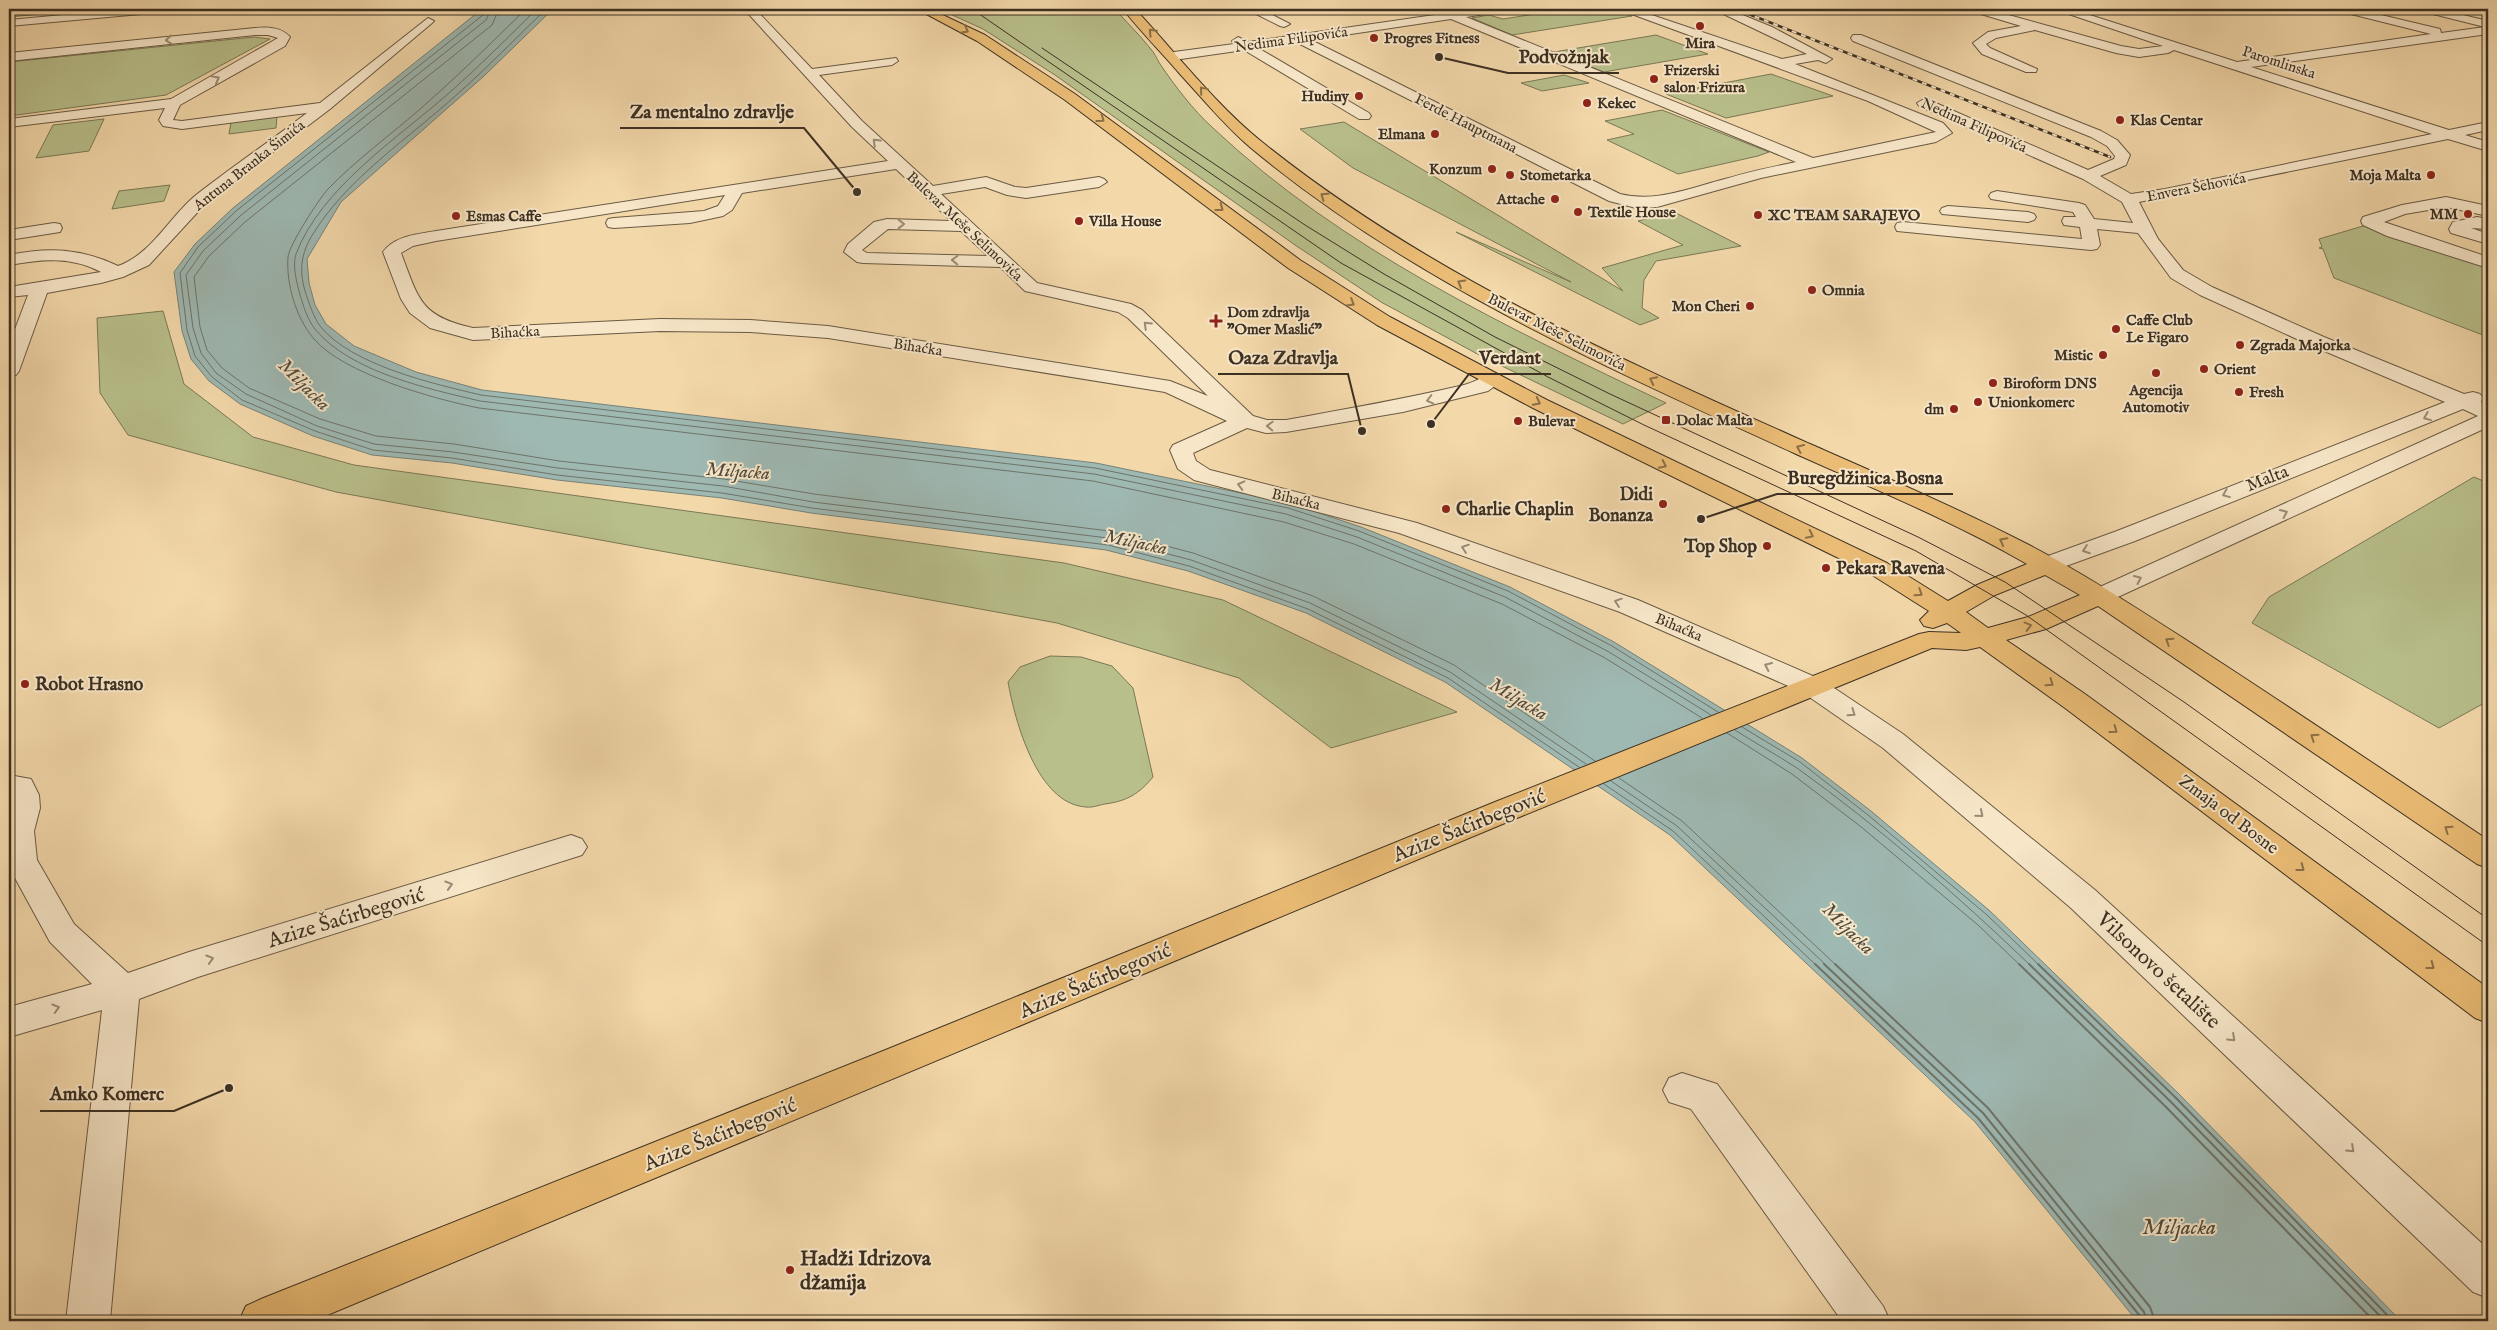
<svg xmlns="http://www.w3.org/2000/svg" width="2497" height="1330" viewBox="0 0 2497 1330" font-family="'IM FELL English',serif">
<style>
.green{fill:#b8bf8b;stroke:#7a7856}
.water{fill:#9eb8b2;stroke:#778278}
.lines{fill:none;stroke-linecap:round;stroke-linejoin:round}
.shore-far1{stroke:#6e746a;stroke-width:1}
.shore{stroke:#6e746a;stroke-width:2}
.minor-casing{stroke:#6a5a44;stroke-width:2}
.major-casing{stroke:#3d3022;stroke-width:2}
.minor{fill:#f7e6c8;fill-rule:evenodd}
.major{fill:#eabc75;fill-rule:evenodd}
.tram{stroke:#3d3022;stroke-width:1}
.rail-casing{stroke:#3d3022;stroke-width:2.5}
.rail{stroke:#f7e6c8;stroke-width:2;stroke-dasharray:5;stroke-linecap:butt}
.oneway{stroke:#8b6f47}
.oneway2{stroke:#9a8b75}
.poi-dot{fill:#8f2418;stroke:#f7e6c8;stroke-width:2}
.labels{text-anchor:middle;stroke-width:4;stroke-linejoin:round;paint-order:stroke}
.far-poi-label{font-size:15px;font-weight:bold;fill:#3d3022;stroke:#f7e6c8;text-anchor:start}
.far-street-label{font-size:15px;fill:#3d3022;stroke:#f7e6c8}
.street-label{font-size:18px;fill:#3d3022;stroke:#f7e6c8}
.poi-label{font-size:18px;font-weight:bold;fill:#3d3022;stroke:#f7e6c8;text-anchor:start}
.water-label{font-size:19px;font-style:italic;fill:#504b3f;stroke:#f7e6c8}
.near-street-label{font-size:21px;fill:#3d3022;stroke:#f7e6c8}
.near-poi-label{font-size:21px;font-weight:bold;fill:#3d3022;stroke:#f7e6c8;text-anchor:start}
.near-water-label{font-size:22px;font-style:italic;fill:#504b3f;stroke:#f7e6c8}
.leader{fill:none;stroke:#3d3022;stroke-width:2}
.callout-dot{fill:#3d3022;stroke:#f7e6c8;stroke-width:2}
.callout-label{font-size:19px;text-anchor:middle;font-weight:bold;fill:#3d3022;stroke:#f7e6c8;stroke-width:4;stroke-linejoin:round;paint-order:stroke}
</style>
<rect width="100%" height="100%" fill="#f3d8aa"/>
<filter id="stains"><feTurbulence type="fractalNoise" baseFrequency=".004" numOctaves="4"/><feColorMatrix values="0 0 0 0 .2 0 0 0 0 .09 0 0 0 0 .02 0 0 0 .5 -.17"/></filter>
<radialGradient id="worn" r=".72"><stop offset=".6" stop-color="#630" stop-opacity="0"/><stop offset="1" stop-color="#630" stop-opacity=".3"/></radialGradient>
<path class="green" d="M9 9H95L9 17Z
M939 9H1115C1126 22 1139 34 1150 48 1154 52 1157 59 1160 64 1175 86 1193 110 1213 128 1341 249 1508 328 1666 403L1623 424 1483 357 1381 302 1295 245 1055 75 983 29Z
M1567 9H1610L1632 16 1512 35 1472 18 1489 15 1503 19Z
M1656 35 1708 54 1604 72 1554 52Z
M254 37 270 39 166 95 9 116V62Z
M1771 74 1833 96 1726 118 1666 94Z
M1564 75 1589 83 1542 91 1521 83Z
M1662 110 1769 152 1758 156 1678 174 1607 140 1634 134 1605 121Z
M277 116 276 128 229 134 231 122Z
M104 119 89 151 36 158 53 125Z
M1344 122 1623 291 1602 268 1683 245 1638 221 1674 212 1741 246 1656 261 1644 280 1642 308 1659 318 1640 325 1456 232 1571 282 1353 168 1300 129Z
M170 185 164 201 112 209 119 191Z
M2380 221 2488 258V337L2334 278 2323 249 2319 248 2322 247 2319 239Z
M163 311 184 384 253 437 354 465 1064 563 1223 600 1457 712 1331 748 1239 678 1057 623 336 492 128 435 100 393 97 318Z
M2474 477 2488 483V701L2439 728 2252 623 2269 597Z
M1050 656 1081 657 1112 666 1133 688 1153 777C1139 794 1127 801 1105 804 1099 805 1092 808 1086 807 1037 804 1015 721 1008 682L1020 667Z"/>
<path class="water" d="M482 9H553L484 76 341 202 307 259 309 283 315 305 326 324 354 346 416 372 482 390 1096 463 1289 503 1361 527 1510 587 1614 642 1802 758 1871 811 1990 911 2179 1094 2401 1321H2137L1975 1122 1670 835 1445 682 1306 613 1188 571 1106 550 811 513 722 498 557 480 452 463 372 455 313 436 240 404 209 381 191 359 182 331 174 272 195 244 233 208Z"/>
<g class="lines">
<path class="shore-far1" d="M485 9 483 15 236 211 198 247 180 273 187 330 195 356 212 377 242 400 315 431 373 450 452 458 557 475 722 493 812 508 1108 545 1189 566 1308 609 1448 678 1579 767
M491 9 486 20 240 216 203 251 186 275 193 328 201 353 216 373 246 394 317 426 374 444 453 452 558 468 723 486 813 502 1108 538 1191 560 1310 603 1450 672 1586 764
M499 9 492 25 245 222 209 256 194 277 200 327 207 350 222 368 249 388 320 419 376 436 454 444 559 461 724 479 814 494 1109 531 1193 553 1313 596 1454 665 1595 761
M526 9C491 43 456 78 419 110 389 136 355 161 328 189 319 199 289 245 288 257 286 284 296 318 314 339 344 374 434 399 479 408L1093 481 1284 522 1354 544 1502 604 1605 658 1702 718
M537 9C508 37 480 66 449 93 398 138 321 188 296 254 292 266 297 283 300 295 304 307 307 319 315 329 350 372 429 389 480 401L1094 474 1286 514 1357 537 1505 597 1609 652 1711 715
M546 9C513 41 480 75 445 105 399 145 345 182 313 234 301 253 299 270 305 291 309 303 313 316 320 326 351 365 434 384 481 395L1095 468 1288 508 1359 531 1508 591 1612 646 1718 712
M1742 727 1800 762 1868 815 1987 915 2039 965
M1735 730C1755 743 1777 755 1797 768 1879 827 1957 895 2030 965
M1727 733 1792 774 1860 826 1978 925 2020 965
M1619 778 1682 821 1836 965
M1611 781 1677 826 1826 965
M1604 784 1673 831 1816 965"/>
<path class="shore" d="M1815 964 1978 1118 2140 1316 2141 1321
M1824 964 1983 1113 2144 1312 2147 1321
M1835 964 1988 1108 2150 1307 2155 1321
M2019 964 2166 1107 2374 1321
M2029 964 2171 1102 2385 1321
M2038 964 2176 1098 2393 1321"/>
<g class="minor-casing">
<path id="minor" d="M128 9H169L163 12 9 26V20Z
M744 9H755L812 69 896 58 898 61 892 65 819 75 862 121 933 186 986 177 1015 187 1026 188 1099 177 1104 179 1107 182 1099 187 1026 198 1007 195 985 187 941 194 1037 283 1131 304 1142 310 1253 416 1267 420H1286C1346 409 1405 399 1464 385 1477 382 1487 372 1500 376L1503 380 1488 391 1403 412 1286 432 1266 433 1247 428 1193 453 1196 461 1210 470 1417 523 1638 600 1822 680 1903 734 2095 890 2488 1249V1298L2473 1292 2071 908 1883 748 1802 692 1620 612 1399 533 1194 480 1178 469 1170 450 1173 445 1227 421 1165 392 828 338 750 332 660 331 473 340 430 328 410 313 401 299 383 252C394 236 418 234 436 231L888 161 852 127ZM896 169 951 221 887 219 874 222 848 244 844 252 857 262 863 263 1000 267 1025 291 1118 312 1128 318 1208 396 1170 381 828 326 750 320 660 319 473 328C420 316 419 300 401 253L413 246 436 241 725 195 718 206 704 211 614 218 608 219 606 223 608 227 614 228 690 223 723 216 732 210 742 193ZM888 229 961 231 988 256 867 253 862 250Z
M1246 9H1261L1290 24 1284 27 1280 26Z
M1476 9H1504L1498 12 1466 17 1813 158 1936 132 1868 101 1618 9H1634L1782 59 1807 54 1713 9H1728L1772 27 1832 59 1826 63 1818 60 1795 64 1943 123 1952 133 1936 142 1761 178 1657 207 1636 208 1609 201 1296 42 1258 48 1369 113 1371 116 1369 119H1359L1244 50 1174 60 1168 56 1174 52 1234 44 1232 41 1238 37 1248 42ZM1451 19 1796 162C1772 167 1748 172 1725 179 1690 188 1656 203 1620 194L1311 40Z
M1970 9H1987L2121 46 2139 49 2163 46 2054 9H2071L2237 62 2431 34 2339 11 2338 9H2356L2440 29 2441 33 2485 27 2421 11 2420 9H2438L2488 21V34L2251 67 2449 130 2488 122V130L2465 135 2488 142V151L2448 139 2139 202 2158 239 2183 270 2212 287 2324 337 2464 394 2473 392 2480 394 2483 398 2481 402 2488 405V427L2109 601 2100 604 2091 601 2087 596 2091 591 2478 416 2463 409 2135 541 2055 570 2046 573 2037 570 2033 565 2037 560 2117 531 2445 402 2310 345 2200 295 2171 278 2138 233 2097 229 2100 245 2097 249 2091 250 1897 231 1895 227 1897 223 1903 222 2082 239 2080 227 2064 225 2062 221 2064 217H2076L2073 212 1991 199 1989 196 1991 193 1997 191 2079 203 2085 205 2094 219 2133 223 2122 202 2083 179 1919 106 1917 103 1924 99 1929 100 2088 170 2114 159 2115 156 2107 146 2091 137 1853 41 1851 38 1853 35H1861L2101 131 2117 140 2130 155 2126 165 2100 176 2131 194 2165 189 2432 134 2174 50 2168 53 2139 57 2116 53 2035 30 1996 38 1986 44 1990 48 2037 69 2036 72H2026L1982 54 1973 43 1988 32 2021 26 1971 11Z
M428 18 434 21 432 23 330 109 206 203 149 265 123 277 101 283 47 293 19 371 16 375 9 377V345L28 295 9 297V287L101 272C71 256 42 259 9 265V255C48 247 81 248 118 266 152 254 169 217 196 195 232 167 270 141 307 113L182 129 163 126 159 120 165 108 9 127V119L171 99 278 38 268 35H255L9 61V53L255 28C268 27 281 27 290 37L285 46 180 105 173 120 182 121 320 103Z
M2446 197 2488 206V216L2446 207 2405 214 2384 222 2488 257V268L2387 236 2363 225 2361 221 2363 217 2402 205Z
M1948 206 2028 212 2034 214 2036 217 2034 220 2028 222 1942 214 1940 211 1942 208Z
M2477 217 2488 219V229L2471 228 2488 234V244L2451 233 2449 229 2453 222Z
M54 223 60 224 62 228 60 232 9 240V230Z
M9 775 31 779 39 795 40 808 34 831 37 860 74 924 128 973 189 952 571 835 582 839 587 847 582 855 198 977 139 999 110 1321H66L102 1010 9 1037V1007L92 984 50 942 9 867Z
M1682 1073 1717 1084 1883 1306 1890 1321H1842L1691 1109 1669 1102 1663 1090 1669 1078Z"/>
</g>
<g class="major-casing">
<path id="major" d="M917 9H930L985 35 1075 94 1300 260 1390 317 1547 400 1887 563 1948 601 1977 585 2027 564C1953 521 1872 488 1794 453 1605 367 1411 281 1251 148 1225 126 1203 99 1180 74 1161 52 1141 32 1123 9H1135C1176 53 1215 104 1262 142 1426 274 1620 359 1810 444 1883 476 1957 508 2029 545 2088 576 2144 613 2200 649 2297 712 2392 776 2488 840V868L2477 864 2098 606 2046 629 2006 640 2085 694 2488 988V1023L2475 1018 2065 708 1980 647 1966 650 1932 648 1517 818 313 1321H239L246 1306 261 1299 888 1049 1495 802 1919 634 1929 632 1961 633 1947 623 1933 628 1924 626 1920 620 1929 611 1869 573 1533 408 1377 325 1288 268 1065 100 977 41ZM2045 575 2080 595 2028 617 1988 628 1966 612 1995 595Z"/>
</g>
<use href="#minor" class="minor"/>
<use href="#major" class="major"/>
<path class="tram" d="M972 9 1341 263 1548 377 1644 425 1916 551 2026 615 2488 946
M1042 48 1305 225 1384 274 1495 337 1610 394 1918 537 2005 582 2184 702 2488 919"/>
<g class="rail-casing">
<path id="rail" d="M1736 9 2110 157"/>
</g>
<use href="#rail" class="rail"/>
</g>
<defs><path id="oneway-chevron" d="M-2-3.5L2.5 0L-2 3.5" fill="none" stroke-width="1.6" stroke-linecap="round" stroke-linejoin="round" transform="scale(1.25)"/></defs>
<g class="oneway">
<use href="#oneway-chevron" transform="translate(965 30) rotate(28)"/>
<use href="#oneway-chevron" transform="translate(1152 32) rotate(-133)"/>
<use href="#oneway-chevron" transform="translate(1203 90) rotate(-130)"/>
<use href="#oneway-chevron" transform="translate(1101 119) rotate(36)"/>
<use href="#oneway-chevron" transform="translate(1324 196) rotate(-145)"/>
<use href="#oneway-chevron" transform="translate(1220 208) rotate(37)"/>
<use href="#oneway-chevron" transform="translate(1461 283) rotate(-150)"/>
<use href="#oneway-chevron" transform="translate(1351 303) rotate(31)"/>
<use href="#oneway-chevron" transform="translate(1653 380) rotate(-154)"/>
<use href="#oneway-chevron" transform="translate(1537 402) rotate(27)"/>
<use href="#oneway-chevron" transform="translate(1800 448) rotate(-156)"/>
<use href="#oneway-chevron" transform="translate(1663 465) rotate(26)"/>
<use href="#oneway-chevron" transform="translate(1810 535) rotate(26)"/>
<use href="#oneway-chevron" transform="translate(2003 541) rotate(-152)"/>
<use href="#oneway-chevron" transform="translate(1919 593) rotate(33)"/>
<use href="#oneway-chevron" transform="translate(2028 626) rotate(-15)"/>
<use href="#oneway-chevron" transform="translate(2169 641) rotate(-147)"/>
<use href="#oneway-chevron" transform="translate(2050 683) rotate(35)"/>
<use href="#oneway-chevron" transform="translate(2114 730) rotate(36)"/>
<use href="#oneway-chevron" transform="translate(2314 737) rotate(-146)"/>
<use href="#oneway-chevron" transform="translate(2448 829) rotate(-146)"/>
<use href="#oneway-chevron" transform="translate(2301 868) rotate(37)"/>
<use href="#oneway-chevron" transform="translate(2431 966) rotate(37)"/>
</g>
<g class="oneway2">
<use href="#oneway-chevron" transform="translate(169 40) rotate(174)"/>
<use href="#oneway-chevron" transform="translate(216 79) rotate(-29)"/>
<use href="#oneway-chevron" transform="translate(876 142) rotate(-136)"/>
<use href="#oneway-chevron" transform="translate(901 224)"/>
<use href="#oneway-chevron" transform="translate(955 260) rotate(-178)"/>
<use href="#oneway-chevron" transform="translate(1147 325) rotate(-136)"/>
<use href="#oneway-chevron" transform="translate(1430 400) rotate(166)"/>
<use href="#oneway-chevron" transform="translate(2427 417) rotate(158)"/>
<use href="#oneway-chevron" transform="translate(1270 426) rotate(-178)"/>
<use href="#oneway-chevron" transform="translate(1241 485) rotate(-166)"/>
<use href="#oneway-chevron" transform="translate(2226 494) rotate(158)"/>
<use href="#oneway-chevron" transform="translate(2284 513) rotate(-25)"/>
<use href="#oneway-chevron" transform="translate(1465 548) rotate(-161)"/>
<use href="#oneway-chevron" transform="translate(2086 550) rotate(160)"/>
<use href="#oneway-chevron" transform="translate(2138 579) rotate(-24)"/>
<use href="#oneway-chevron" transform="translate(1618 602) rotate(-161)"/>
<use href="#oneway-chevron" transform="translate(1768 666) rotate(-155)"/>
<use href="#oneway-chevron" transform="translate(1852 713) rotate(34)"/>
<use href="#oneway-chevron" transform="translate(1980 814) rotate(40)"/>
<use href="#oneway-chevron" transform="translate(449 885) rotate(-17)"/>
<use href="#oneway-chevron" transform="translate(210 959) rotate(-17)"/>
<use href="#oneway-chevron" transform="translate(56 1008) rotate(-16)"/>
<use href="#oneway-chevron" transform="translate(2232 1038) rotate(43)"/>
<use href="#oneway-chevron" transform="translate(2351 1149) rotate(43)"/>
</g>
<g class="poi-dot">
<circle cx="1700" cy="26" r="5"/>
<circle cx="1374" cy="38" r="5"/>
<circle cx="1654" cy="79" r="5"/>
<circle cx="1359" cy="96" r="5"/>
<circle cx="1587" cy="103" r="5"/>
<circle cx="2120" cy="120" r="5"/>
<circle cx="1435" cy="134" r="5"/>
<circle cx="1492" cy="169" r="5"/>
<circle cx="1510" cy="175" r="5"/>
<circle cx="2431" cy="175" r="5"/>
<circle cx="1555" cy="199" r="5"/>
<circle cx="1578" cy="212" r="5"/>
<circle cx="2468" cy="214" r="5"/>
<circle cx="1758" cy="215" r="5"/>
<circle cx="456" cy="216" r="5"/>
<circle cx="1079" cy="221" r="5"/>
<circle cx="1812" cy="290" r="5"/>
<circle cx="1750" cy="306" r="5"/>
<path d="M1213.5 313.5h5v5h5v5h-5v5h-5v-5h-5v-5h5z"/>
<circle cx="2116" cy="329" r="5"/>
<circle cx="2240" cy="345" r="5"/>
<circle cx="2103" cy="355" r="5"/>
<circle cx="2204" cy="369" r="5"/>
<circle cx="2156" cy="373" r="5"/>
<circle cx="1993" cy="383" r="5"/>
<circle cx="2239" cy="392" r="5"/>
<circle cx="1978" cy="402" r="5"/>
<circle cx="1954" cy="409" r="5"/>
<rect x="1661" y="415" width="10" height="10" rx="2.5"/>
<circle cx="1518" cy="421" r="5"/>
<circle cx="1663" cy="504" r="5"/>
<circle cx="1446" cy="509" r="5"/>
<circle cx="1767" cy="546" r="5"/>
<circle cx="1826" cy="568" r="5"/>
<circle cx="25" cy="684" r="5"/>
<circle cx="790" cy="1270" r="5"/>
</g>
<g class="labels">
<g class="far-poi-label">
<text x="1384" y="43">Progres Fitness</text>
<text x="1700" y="48" text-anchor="middle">Mira</text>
<text x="1664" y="75">Frizerski<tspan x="1664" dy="17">salon Frizura</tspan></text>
<text x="1349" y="101" text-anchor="end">Hudiny</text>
<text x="1597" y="108">Kekec</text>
<text x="2130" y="125">Klas Centar</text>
<text x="1425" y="139" text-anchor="end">Elmana</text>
<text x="1482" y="174" text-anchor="end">Konzum</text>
<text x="1520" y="180">Stometarka</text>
<text x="2421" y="180" text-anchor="end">Moja Malta</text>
<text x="1545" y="204" text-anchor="end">Attache</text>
<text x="1588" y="217">Textile House</text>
<text x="2458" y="219" text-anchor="end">MM</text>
<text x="1768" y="220">XC TEAM SARAJEVO</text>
<text x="466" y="221">Esmas Caffe</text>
<text x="1089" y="226">Villa House</text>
<text x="1822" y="295">Omnia</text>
<text x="1740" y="311" text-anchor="end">Mon Cheri</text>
<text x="1227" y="317">Dom zdravlja<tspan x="1227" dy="17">"Omer Maslić"</tspan></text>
<text x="2126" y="325">Caffe Club<tspan x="2126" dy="17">Le Figaro</tspan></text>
<text x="2250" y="350">Zgrada Majorka</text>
<text x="2093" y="360" text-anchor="end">Mistic</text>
<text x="2214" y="374">Orient</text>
<text x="2003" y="388">Biroform DNS</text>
<text x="2156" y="395" text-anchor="middle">Agencija<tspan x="2156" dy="17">Automotiv</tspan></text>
<text x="2249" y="397">Fresh</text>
<text x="1988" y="407">Unionkomerc</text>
<text x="1944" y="414" text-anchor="end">dm</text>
<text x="1676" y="425">Dolac Malta</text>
<text x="1528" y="426">Bulevar</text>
</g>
<g class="far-street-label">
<text transform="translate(1291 39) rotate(-8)" y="5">Nedima Filipovića</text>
<text transform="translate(2279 62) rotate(18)" y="5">Paromlinska</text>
<text transform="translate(1466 123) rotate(27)" y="5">Ferde Hauptmana</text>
<text transform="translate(1974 125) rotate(24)" y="5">Nedima Filipovića</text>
<text transform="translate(249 165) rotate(-38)" y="5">Antuna Branka Šimića</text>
<text transform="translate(2196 187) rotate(-11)" y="5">Envera Šehovića</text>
<text transform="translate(965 226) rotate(43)" y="5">Bulevar Meše Selimovića</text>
<text transform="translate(515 332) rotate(-3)" y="5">Bihaćka</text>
<text transform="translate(1557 332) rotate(27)" y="5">Bulevar Meše Selimovića</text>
<text transform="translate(918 347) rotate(9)" y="5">Bihaćka</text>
<text transform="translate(1296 499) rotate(14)" y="5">Bihaćka</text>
<text transform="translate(1679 627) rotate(23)" y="5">Bihaćka</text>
</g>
<g class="street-label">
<text transform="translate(2267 478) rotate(-21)" y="6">Malta</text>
<text transform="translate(2229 814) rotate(37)" y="6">Zmaja od Bosne</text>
</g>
<g class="poi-label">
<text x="1653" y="500" text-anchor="end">Didi<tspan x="1653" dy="21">Bonanza</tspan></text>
<text x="1456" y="515">Charlie Chaplin</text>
<text x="1757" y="552" text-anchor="end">Top Shop</text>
<text x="1836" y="574">Pekara Ravena</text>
<text x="35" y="690">Robot Hrasno</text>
</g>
<g class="water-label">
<text transform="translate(305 384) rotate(45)" y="7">Miljacka</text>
<text transform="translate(738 470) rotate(4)" y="7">Miljacka</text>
<text transform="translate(1136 541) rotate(12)" y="7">Miljacka</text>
<text transform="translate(1519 698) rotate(31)" y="7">Miljacka</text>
<text transform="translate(1849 928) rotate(45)" y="7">Miljacka</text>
</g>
<g class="near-street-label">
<text transform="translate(1469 825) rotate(-22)" y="7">Azize Šaćirbegović</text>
<text transform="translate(346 917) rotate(-17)" y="7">Azize Šaćirbegović</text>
<text transform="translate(2159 970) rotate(43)" y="7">Vilsonovo šetalište</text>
<text transform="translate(1095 980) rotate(-23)" y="7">Azize Šaćirbegović</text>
<text transform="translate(720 1134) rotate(-22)" y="7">Azize Šaćirbegović</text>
</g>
<g class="near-poi-label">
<text x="800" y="1265">Hadži Idrizova<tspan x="800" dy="24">džamija</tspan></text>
</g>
<g class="near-water-label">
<text x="2179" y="1234">Miljacka</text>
</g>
</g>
<path class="leader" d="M1439 57L1508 73H1619M857 192L804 128H620M1362 431L1348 374H1218M1431 424L1469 374H1551M1701 519L1777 494H1953M229 1088L174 1111H40"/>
<g class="callout-dot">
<circle cx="1439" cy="57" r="5"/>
<circle cx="857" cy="192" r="5"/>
<circle cx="1362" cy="431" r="5"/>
<circle cx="1431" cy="424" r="5"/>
<circle cx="1701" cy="519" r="5"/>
<circle cx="229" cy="1088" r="5"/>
</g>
<g class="callout-label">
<text x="1564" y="63">Podvožnjak</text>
<text x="712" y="118">Za mentalno zdravlje</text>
<text x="1283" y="364">Oaza Zdravlja</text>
<text x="1510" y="364">Verdant</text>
<text x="1865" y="484">Buregdžinica Bosna</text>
<text x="107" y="1100">Amko Komerc</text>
</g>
<rect width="2497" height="1330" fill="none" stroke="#f3d8aa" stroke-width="30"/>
<rect x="10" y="10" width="2477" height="1310" fill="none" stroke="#3d3022" stroke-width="2.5"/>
<rect x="15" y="15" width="2467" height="1300" fill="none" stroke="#3d3022"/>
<rect width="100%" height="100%" filter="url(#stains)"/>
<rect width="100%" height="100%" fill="url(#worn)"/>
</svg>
